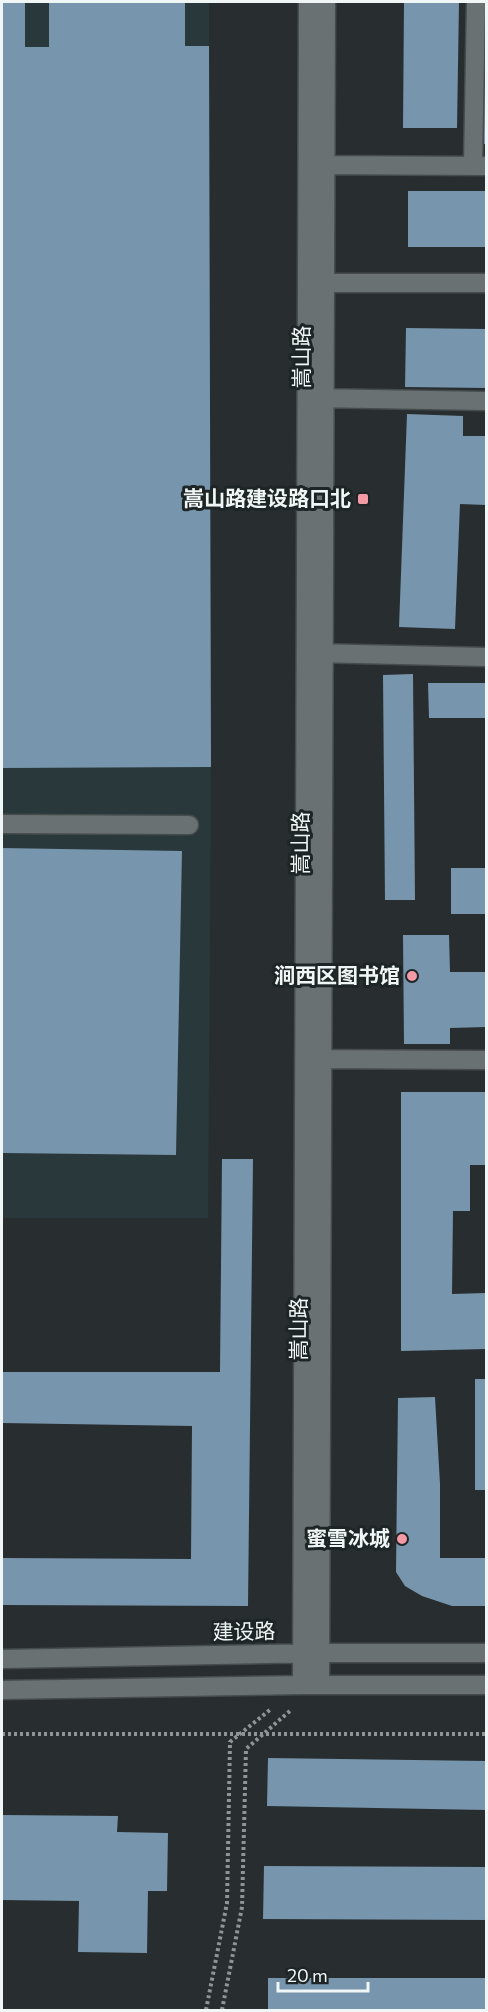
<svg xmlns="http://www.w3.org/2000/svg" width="488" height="2012" viewBox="0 0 488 2012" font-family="Commissioner,'Noto Sans SC',sans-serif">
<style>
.built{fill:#29383a}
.building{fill:#7795ac}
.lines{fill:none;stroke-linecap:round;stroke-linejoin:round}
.minor-casing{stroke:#464c4d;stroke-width:21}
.path{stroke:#8f9495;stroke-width:4;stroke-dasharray:3 3;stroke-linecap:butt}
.minor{stroke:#697172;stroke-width:18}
.poi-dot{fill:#f49aa4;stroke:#1e2526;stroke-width:2}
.labels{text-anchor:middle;stroke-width:6;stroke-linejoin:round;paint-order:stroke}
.street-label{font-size:21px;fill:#f0f5f5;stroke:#1e2526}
.poi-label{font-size:21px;font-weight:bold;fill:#f0f5f5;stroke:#1e2526;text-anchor:end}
</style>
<rect width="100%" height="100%" fill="#282e30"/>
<path class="built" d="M2 2H209L211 767 208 1218H2Z"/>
<path class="building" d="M2 2H25V47H49V2H185V46H209L211 767 2 768Z
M404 2H459L457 128H403Z
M484 83H486V144H484Z
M408 191H486V247H408Z
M406 328 486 329V388L405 387Z
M407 414 463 416V436H486V505L460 504 455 629 399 627Z
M413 674 415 900H385L383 675Z
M428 683H486V718H429Z
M2 848 182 851 176 1155 2 1153Z
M451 868H486V914H451Z
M403 935H449L450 972H486V1027L450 1028V1044H404Z
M401 1092H486V1165H470V1211H453L452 1294 486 1293V1349L401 1351Z
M222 1159H253L248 1606 2 1605V1558L191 1559 192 1426 2 1423V1372H220Z
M475 1379H486V1490H475Z
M435 1397 440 1484V1558H486V1606H452L422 1596 405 1586 396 1572 398 1398Z
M268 1758 486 1761V1810L267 1806Z
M2 1815 118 1816 117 1832 168 1833 167 1891H148L147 1953 78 1952 79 1901 2 1900Z
M264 1866 486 1867V1920L263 1919Z
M268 1978H486V2010H268Z"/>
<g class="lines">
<g class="minor-casing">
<path id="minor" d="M315 165 486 166
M473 166 476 2
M315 283H486
M314 398 486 401
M314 653 486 657
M2 824 189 825
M312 1059 486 1060
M2 1659 320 1653H486
M302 1685 308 2
M320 1685 326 2
M2 1690 302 1685H486"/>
</g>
<path class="path" d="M2 1734H486
M206 2010 227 1903 230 1742 271 1709
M222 2010 242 1907 246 1749 291 1710"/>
<use href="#minor" class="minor"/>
</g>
<g class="poi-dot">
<rect x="357" y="493" width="12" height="12" rx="3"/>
<circle cx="412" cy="976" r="6"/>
<circle cx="402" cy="1539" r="6"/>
</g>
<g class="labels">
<g class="street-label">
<text transform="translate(302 357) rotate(-90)" y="7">嵩山路</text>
<text transform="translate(301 843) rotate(-90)" y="7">嵩山路</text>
<text transform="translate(299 1329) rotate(-90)" y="7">嵩山路</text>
<text transform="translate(244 1632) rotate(-1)" y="7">建设路</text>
</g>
<g class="poi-label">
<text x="351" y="506">嵩山路建设路口北</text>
<text x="400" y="983">涧西区图书馆</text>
<text x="390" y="1546">蜜雪冰城</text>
</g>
</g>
<rect width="488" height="2012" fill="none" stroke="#f0f5f5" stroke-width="6"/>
<path d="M278 1982v9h90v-9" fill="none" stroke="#f0f5f5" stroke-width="3"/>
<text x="287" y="1982" font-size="18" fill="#f0f5f5" stroke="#1e2526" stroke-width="4.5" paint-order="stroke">20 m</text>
</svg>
